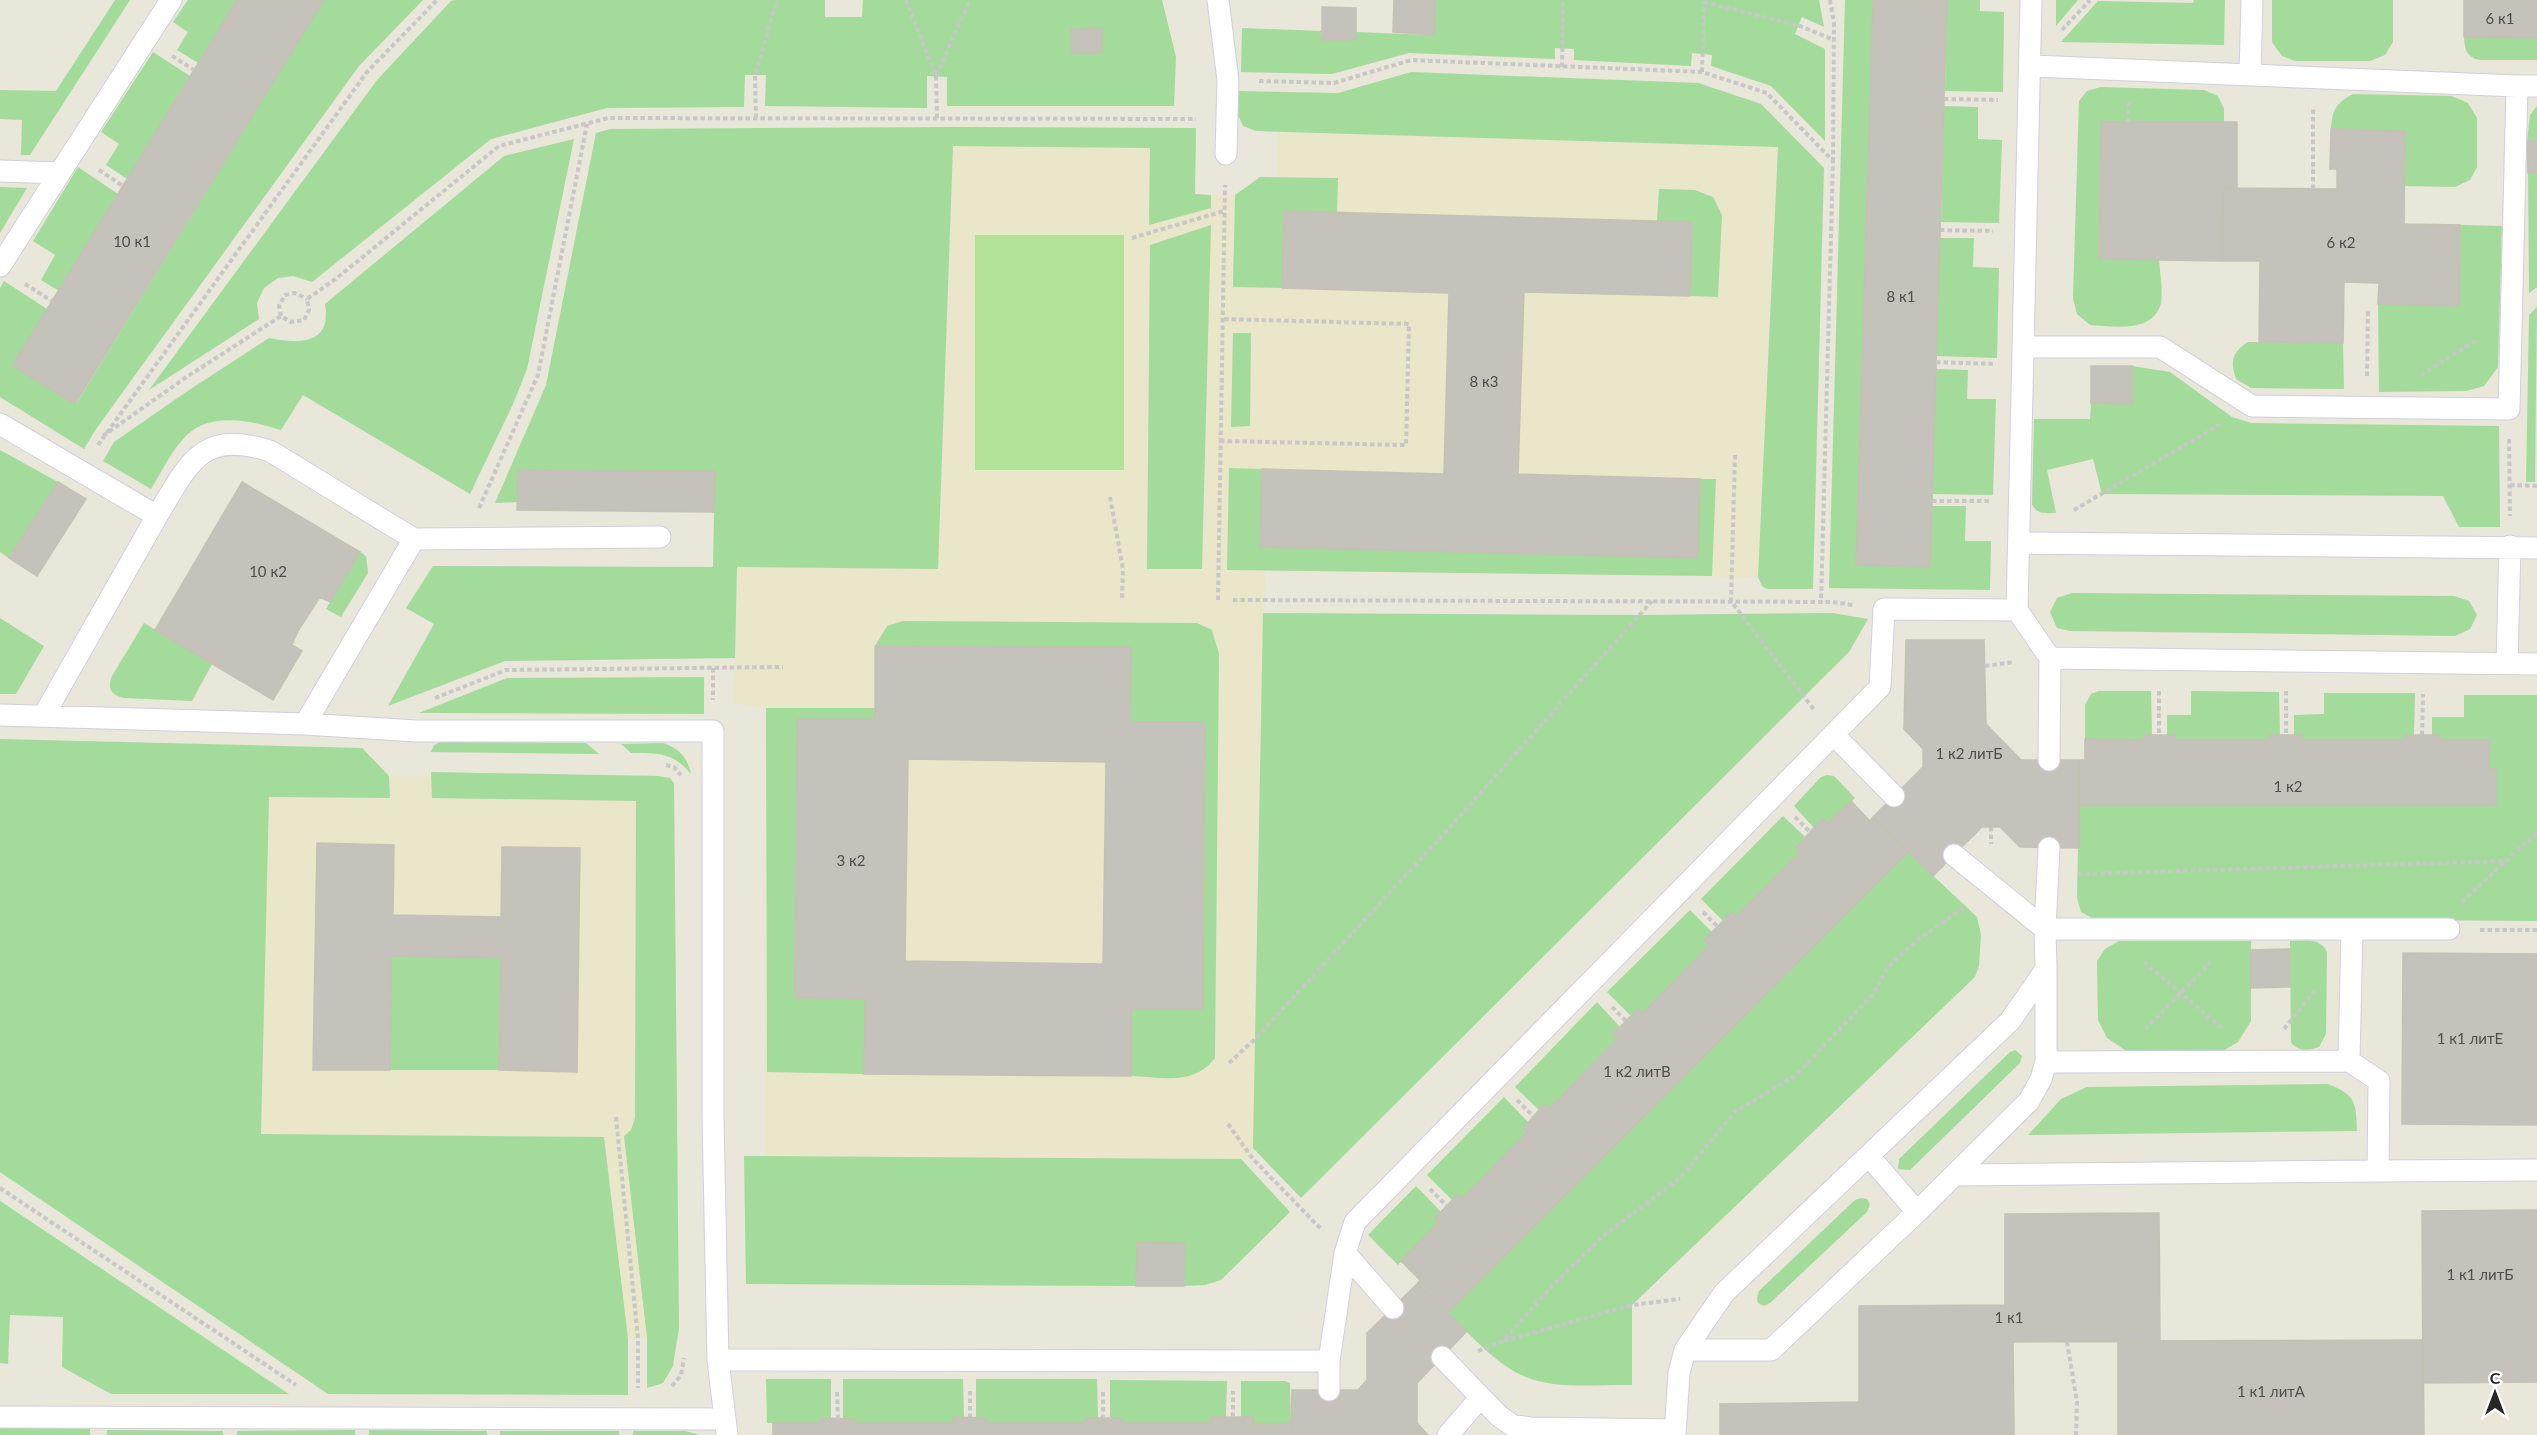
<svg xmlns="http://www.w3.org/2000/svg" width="2537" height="1435" viewBox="0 0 2537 1435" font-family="Lato,sans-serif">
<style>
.education{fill:#e9e6ca}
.green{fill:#a2db9a}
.pitch{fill:#b1e297}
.building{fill:#c4c2ba;stroke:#c4c2b4;stroke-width:1.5;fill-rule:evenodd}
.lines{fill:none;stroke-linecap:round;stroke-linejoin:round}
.service-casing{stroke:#d0cfdf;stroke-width:23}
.path{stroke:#c7c7c7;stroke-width:4;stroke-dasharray:4.5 3;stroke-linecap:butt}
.service{stroke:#fff;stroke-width:21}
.labels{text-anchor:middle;stroke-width:6;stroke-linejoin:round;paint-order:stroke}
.number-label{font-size:15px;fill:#4e4e4c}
</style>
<rect width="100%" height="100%" fill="#e9e6da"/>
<path class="education" d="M953 127 1196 128 1195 194 1211 195 1277 196 1278 131 1778 147 1758 577 1265 571 1253 1159 765 1156 766 708 734 703 737 568 713 567 715 471 591 470 594 173 952 180Z
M362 748 390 776 668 781 647 1338 298 1340 0 755Z"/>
<path class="green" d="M115 0H130L30 155H21L22 120 0 119V90L56 91Z
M188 0H237L198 63 177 50 188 32 173 22Z
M324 0H423L359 66 96 429 84 449 0 397V288L4 281 47 309 13 366 76 404Z
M455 0H825V17H862L863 0H1162L1176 57 1174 106H947V77L927 76V108L765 106 766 75H745L744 107 607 108 491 139 312 282 293 276 278 278 264 288 257 303 259 319 149 390 377 80 451 1Z
M1435 0H1819L1824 27 1802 17 1795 34 1825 49V141L1771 86 1711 66 1712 55 1692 53 1691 66 1574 60V49L1555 48V59L1409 53 1332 74 1241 72 1242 28 1321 31 1322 40H1356V32L1433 35Z
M1845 0H1873L1856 564 1930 567 1932 506H1966L1965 541H1991L1990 590 1829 588Z
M1947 0H1980V11L2004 12 2003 92 1945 91Z
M2056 0H2078L2056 26Z
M2194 0H2225L2224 45 2061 42 2098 1 2193 3Z
M2272 0H2393V42L2385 55 2370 61H2295L2282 56 2272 42Z
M2464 37 2537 38V60H2479C2466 56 2465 50 2464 37Z
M153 52 190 76 127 179 106 165 119 144 101 132Z
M1411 72 1698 83 1761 104 1824 168 1813 589H1767L1762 586 1758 577 1778 147 1256 131 1243 126 1238 115 1239 91 1338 93Z
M2101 87 2204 90 2218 96 2224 109V122H2101L2099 259 2159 260C2160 273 2163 291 2161 303 2153 334 2113 326 2090 325L2077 314 2073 298 2079 101 2087 91Z
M2353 94 2451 96 2468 103 2477 118V167L2470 180 2455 187 2404 186V131L2331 129C2332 110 2336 103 2353 94Z
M1944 106 1978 107V139L2002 140 1999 223 1941 222Z
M2537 106V141H2527L2530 115Z
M953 127 1196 128 1195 194 1211 195V208L1149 225 1150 148 953 146 938 569 737 567 735 658 505 661 388 706 434 624 406 608 433 566 713 567 715 471 519 470 518 502 495 503 546 385 596 133 610 129Z
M574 139 527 369 513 404 470 494 303 395 281 430C253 421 212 412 188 434 172 449 162 471 151 489L103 461 114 442 189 390 269 338C299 344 332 345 325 304L504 156Z
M78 167 118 194 59 291 41 280 55 255 33 241Z
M2537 172V287L2529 293 2528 173Z
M1260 177 1338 178 1337 213 1284 212 1282 288 1233 287 1235 195Z
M0 187 27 188 0 233Z
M1659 189 1695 190 1713 197 1722 215 1718 297 1690 296 1692 222 1657 221Z
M1211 225 1202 569H1147L1150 245Z
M2460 225 2502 226 2498 367 2484 386 2466 391 2379 392 2378 304 2458 305Z
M1940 238H1974L1973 267 1999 268 1997 358 1936 356Z
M2537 307 2535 482H2526L2529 315Z
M1233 333H1251L1250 426 1231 427Z
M2248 342 2343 343 2344 389 2251 388 2236 379C2230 362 2232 352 2248 342Z
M2132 366 2170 372 2232 417 2251 423 2499 426 2500 527H2459L2443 496 2102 494 2093 459 2047 470 2056 513C2045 513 2037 515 2032 504L2034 419H2090L2091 403 2132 404Z
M1936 369 1968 370 1967 399H1996L1993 495 1932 494Z
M0 450 58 482 9 558 0 552Z
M1229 468 1262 469 1260 547 1697 558 1700 479H1716L1712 576 1227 570Z
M360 552 366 556 368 573 341 617 326 609Z
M2072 593 2454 596 2469 601 2477 615 2470 629 2455 636 2070 631 2057 628 2050 612 2057 598Z
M1263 613 1640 615 1832 613 1868 619 1849 652 1301 1198 1253 1148Z
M0 618 44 646 16 694H0Z
M903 621 1197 623 1212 630 1219 654 1215 1058C1193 1086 1164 1077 1131 1076V1009H1203L1205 722H1130L1131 647 875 646 887 626Z
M144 623 212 664 192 701 124 698C111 695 107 689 112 676Z
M704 677V714L419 713 507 678Z
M2099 691H2151L2152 735 2144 740 2085 739V705L2091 694Z
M2191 691 2279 692 2280 735 2269 740H2175V735H2167V715H2191Z
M2324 693H2415L2414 735H2405V740H2302V735H2294V715L2324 714Z
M2464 695H2537V921L2092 918 2081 912 2077 897 2079 805 2496 804V770L2489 769V740H2440V735H2432V717H2464Z
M766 708H875V719L797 720 795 998 865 999 864 1074 767 1072Z
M0 739 362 748 389 776 390 798 269 797 261 1134 604 1137 628 1339V1395L328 1394 0 1172Z
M440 742 586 743 599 754 431 752 434 745Z
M663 743C680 749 687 757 691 774 673 752 657 753 631 753L621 744Z
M431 772 658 776 670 778 674 783 679 1328 673 1366 663 1383 647 1388V1338L624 1136 631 1130 635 1118 636 801 432 798Z
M1827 775 1834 776 1855 798 1828 823 1814 828 1794 806 1821 777Z
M1783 816 1805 837 1796 846 1800 852 1736 917 1731 913 1723 921 1701 899Z
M1908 852 1977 917 1981 935 1979 966 1975 977 1632 1305V1385C1598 1384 1557 1390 1526 1377 1496 1365 1471 1335 1448 1313Z
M1690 910 1712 932 1709 945 1643 1013 1631 1016 1607 992Z
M2119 941H2251V1021L2238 1042 2221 1052 2139 1053 2125 1050 2107 1038 2098 1020 2097 961 2105 949Z
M2290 941C2304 941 2320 937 2327 952L2326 1034 2319 1047C2307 1051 2301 1052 2291 1043Z
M391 956 501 958 499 1070H390Z
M1597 1002 1620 1027 1613 1034 1617 1039 1549 1109 1545 1104 1539 1110 1515 1087Z
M2015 1050 2022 1056 2020 1063 1910 1170 1898 1169 1899 1159 2010 1052Z
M2328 1084C2356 1095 2356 1102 2357 1131L2028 1135 2061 1099 2087 1087Z
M1504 1097 1528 1122 1523 1128 1527 1132 1463 1198 1458 1194 1452 1200 1427 1175Z
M744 1156 1241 1159 1290 1212 1221 1280 1205 1285 1184 1286 1185 1243 1137 1242 1136 1286 746 1284Z
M1416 1186 1441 1212 1435 1218 1439 1222 1398 1265 1368 1235Z
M1861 1198 1867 1199 1870 1204 1867 1212 1770 1303 1764 1306 1758 1303 1757 1298 1759 1291 1855 1200Z
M0 1201 289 1394H111L62 1367 63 1317 10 1315 8 1364 0 1363Z
M766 1379H831V1419L821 1418V1423H767Z
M843 1379H963L964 1417H953V1423H854L853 1419H843Z
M976 1379H1097L1098 1418 1085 1423H986V1418L976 1417Z
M1110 1380 1227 1381 1226 1417H1212L1211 1423H1122L1110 1418Z
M1241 1381H1285L1290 1383 1291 1424H1253L1241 1417Z
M0 1428 90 1429V1435H0Z
M107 1430 223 1431V1435H107Z
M355 1430V1435H237V1431Z
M369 1430 487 1431V1435H369Z
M500 1431H619V1435H500Z
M633 1431H685L700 1435H633Z"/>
<path class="pitch" d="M975 235H1124V470H975Z"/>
<path class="building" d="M237 0H324L75 404 12 366Z
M1394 0H1435L1434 35 1393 32Z
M1873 0H1947L1930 567 1856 565Z
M2464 0H2537V38L2464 37Z
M1322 7 1356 8V40H1322Z
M1102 28V53H1072L1071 29Z
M2101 122H2237V188H2223L2222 261 2099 259Z
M2331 129 2405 131 2404 224 2460 225 2459 306 2378 304 2379 283 2344 282 2343 343 2259 342 2260 261H2222L2223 188 2337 189V169H2330Z
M2527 141H2537V172L2528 173Z
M1284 211 1692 222 1690 296 1524 292 1518 474 1700 479 1698 558 1260 547 1262 469 1444 474 1449 293 1282 288Z
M2091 366H2132V404L2091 403Z
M518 470 715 471 714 512 517 510Z
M58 482 86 499 37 576 9 558Z
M242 482 360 552 330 602 320 597 298 631 292 645 302 651 273 700 155 630Z
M1906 640H1984L1986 724 2021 760H2079V848L2020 847 2000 827H1982L1933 876 1873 817 1923 767V749L1904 729Z
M875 646 1131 647 1130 722H1205L1203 1009H1131V1076L864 1074 865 999 795 998 797 719H875ZM908 759 1106 762 1103 964 905 961Z
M2144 735H2175V740H2269V735H2302V740H2405V735H2440V740H2490L2489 769H2496V805H2079V760H2085V739L2144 740Z
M1851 801 1870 821 1873 817 1908 852 1448 1313 1417 1284 1420 1280 1401 1261 1439 1222 1435 1218 1458 1194 1463 1198 1527 1132 1523 1128 1539 1110 1545 1104 1549 1109 1617 1039 1613 1034 1638 1009 1643 1013 1709 945 1704 940 1732 912 1736 917 1800 852 1796 847 1823 818 1828 823Z
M317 843 394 845 393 915 501 917 502 847 580 848 577 1072 499 1070 501 958 391 956 390 1070H313Z
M2290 949V987L2251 988V950Z
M2403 953 2537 954V1125L2402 1124Z
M2537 1210V1382L2423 1383 2422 1211Z
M2159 1213 2160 1341 2013 1342 2014 1435H1720V1404L1859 1402V1306L2005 1305V1214Z
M1137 1242 1185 1243 1184 1286H1136Z
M1417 1284 1467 1331 1417 1383V1423L1428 1435H1291L1292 1390H1358L1367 1380V1333Z
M2423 1340 2424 1435H2118V1341Z
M953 1417 986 1418V1423H1085V1418H1122V1423H1211V1417H1253V1424H1291V1435H773V1423H821V1418L854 1419V1423H953Z"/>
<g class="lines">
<g class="service-casing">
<path id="service" d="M1218 0 1228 80 1226 154
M2250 74 2252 0
M2517 86H2537
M0 171 59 173
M0 266 171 0
M2024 347H2160L2252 406 2509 409 2517 86 2030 66
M0 424 157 516C189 464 200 429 270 451L414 539
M2019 543 2537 548
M2017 610 2031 0
M2050 658 2537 664
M2507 663 2510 546
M0 715 305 724 416 731H713V1118L718 1360 727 1435
M44 715 157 516
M305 724 414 539 660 537
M1834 735 1894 796
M1954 855 2045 929H2449
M2349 1061 2352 929
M2046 1062 2349 1061 2379 1081 2378 1171 2537 1170
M1869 1156 1917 1212
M1954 1175 2378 1171
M1345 1253 1393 1308
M1685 1350H1771L1917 1212 2029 1101 2041 1079 2046 1062V969
M1442 1357 1499 1416 1512 1425 1530 1428 1675 1430
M718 1360 1329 1361V1390
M1329 1361 1345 1253 1355 1222 1880 687 1884 609 2017 610 2050 658 2049 760
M0 1417 724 1419
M1448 1435 1480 1398
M1675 1435 1679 1373 1685 1350 1724 1293 2010 1021 2046 969 2045 929 2049 848"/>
</g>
<path class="path" d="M906 0 936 76 970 0
M1830 0 1834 23 1833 160
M1704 2 1800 26 1834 40
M2062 30 2090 0
M172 56 194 70
M1562 67 1563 0
M1702 72 1704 1
M936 76 937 118
M1259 81 1334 83 1411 60 1702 72 1767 93 1833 161 1821 602
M1944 99 1998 100
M756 118 755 75 777 0
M2128 122 2129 102
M99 170 123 186
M2313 189V108
M1940 230 1993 231
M1132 238 1224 211
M25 284 52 301
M281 316 279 306 285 295 295 293 307 299
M1936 362 1993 364
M2421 375 2478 339
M2367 376 2368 310
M103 436 185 378 281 316 291 322 304 320 309 310 307 299 337 278 499 146 608 118 1196 119
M2509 439 2510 516
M1220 441 1406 445 1409 324 1222 319
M98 445 367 72 437 0
M1735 455 1731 601 1815 711
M2510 485 2537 486
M1110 497 1123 569 1122 599
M1932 501H1989
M479 508 538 375 587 124
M2074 510 2222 423
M1218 600 1225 185
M1233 600 1832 602 1853 605
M1985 666 2014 662
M713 668V700
M2159 691V735
M2286 691V735
M435 698 506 670 783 667
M2422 735 2423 694
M666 765 674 767 681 775
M1795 817 1810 832
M1991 827V844
M2078 874 2506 861
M2462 902 2537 832
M1703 912 1718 927
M2480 930H2537
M2144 962 2223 1029
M1612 1007 1626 1021
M2145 1029 2211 962
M2284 1029 2317 988
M1229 1063 1254 1040 1440 838 1652 601
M1517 1100 1533 1116
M616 1117 638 1339V1388
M1228 1124 1253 1159 1321 1229
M0 1188 296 1385
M1430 1189 1447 1206
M1504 1341 1632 1305 1680 1299
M2067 1342 2077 1402 2076 1435
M1478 1351 1503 1341 1554 1284 1603 1236 1680 1178 1735 1112 1796 1075 1874 993 1887 968 1916 941 1966 906
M672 1386 681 1375 684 1358
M970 1391V1417
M837 1392 838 1419
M1103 1392V1418
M1233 1417V1391"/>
<use href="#service" class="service"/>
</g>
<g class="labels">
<g class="number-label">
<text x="2500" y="24">6 к1</text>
<text x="132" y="247">10 к1</text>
<text x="2341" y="248">6 к2</text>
<text x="1901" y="302">8 к1</text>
<text x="1484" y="387">8 к3</text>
<text x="268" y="577">10 к2</text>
<text x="1969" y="759">1 к2 литБ</text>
<text x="2288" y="792">1 к2</text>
<text x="851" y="866">3 к2</text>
<text x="2470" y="1044">1 к1 литЕ</text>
<text x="1637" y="1077">1 к2 литВ</text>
<text x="2480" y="1280">1 к1 литБ</text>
<text x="2009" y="1323">1 к1</text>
<text x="2271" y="1397">1 к1 литА</text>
</g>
</g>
<g transform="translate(2495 1393)" stroke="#ffffff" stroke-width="4.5" paint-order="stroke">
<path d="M0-4.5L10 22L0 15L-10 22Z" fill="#272727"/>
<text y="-9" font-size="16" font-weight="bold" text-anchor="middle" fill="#272727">С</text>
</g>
</svg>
